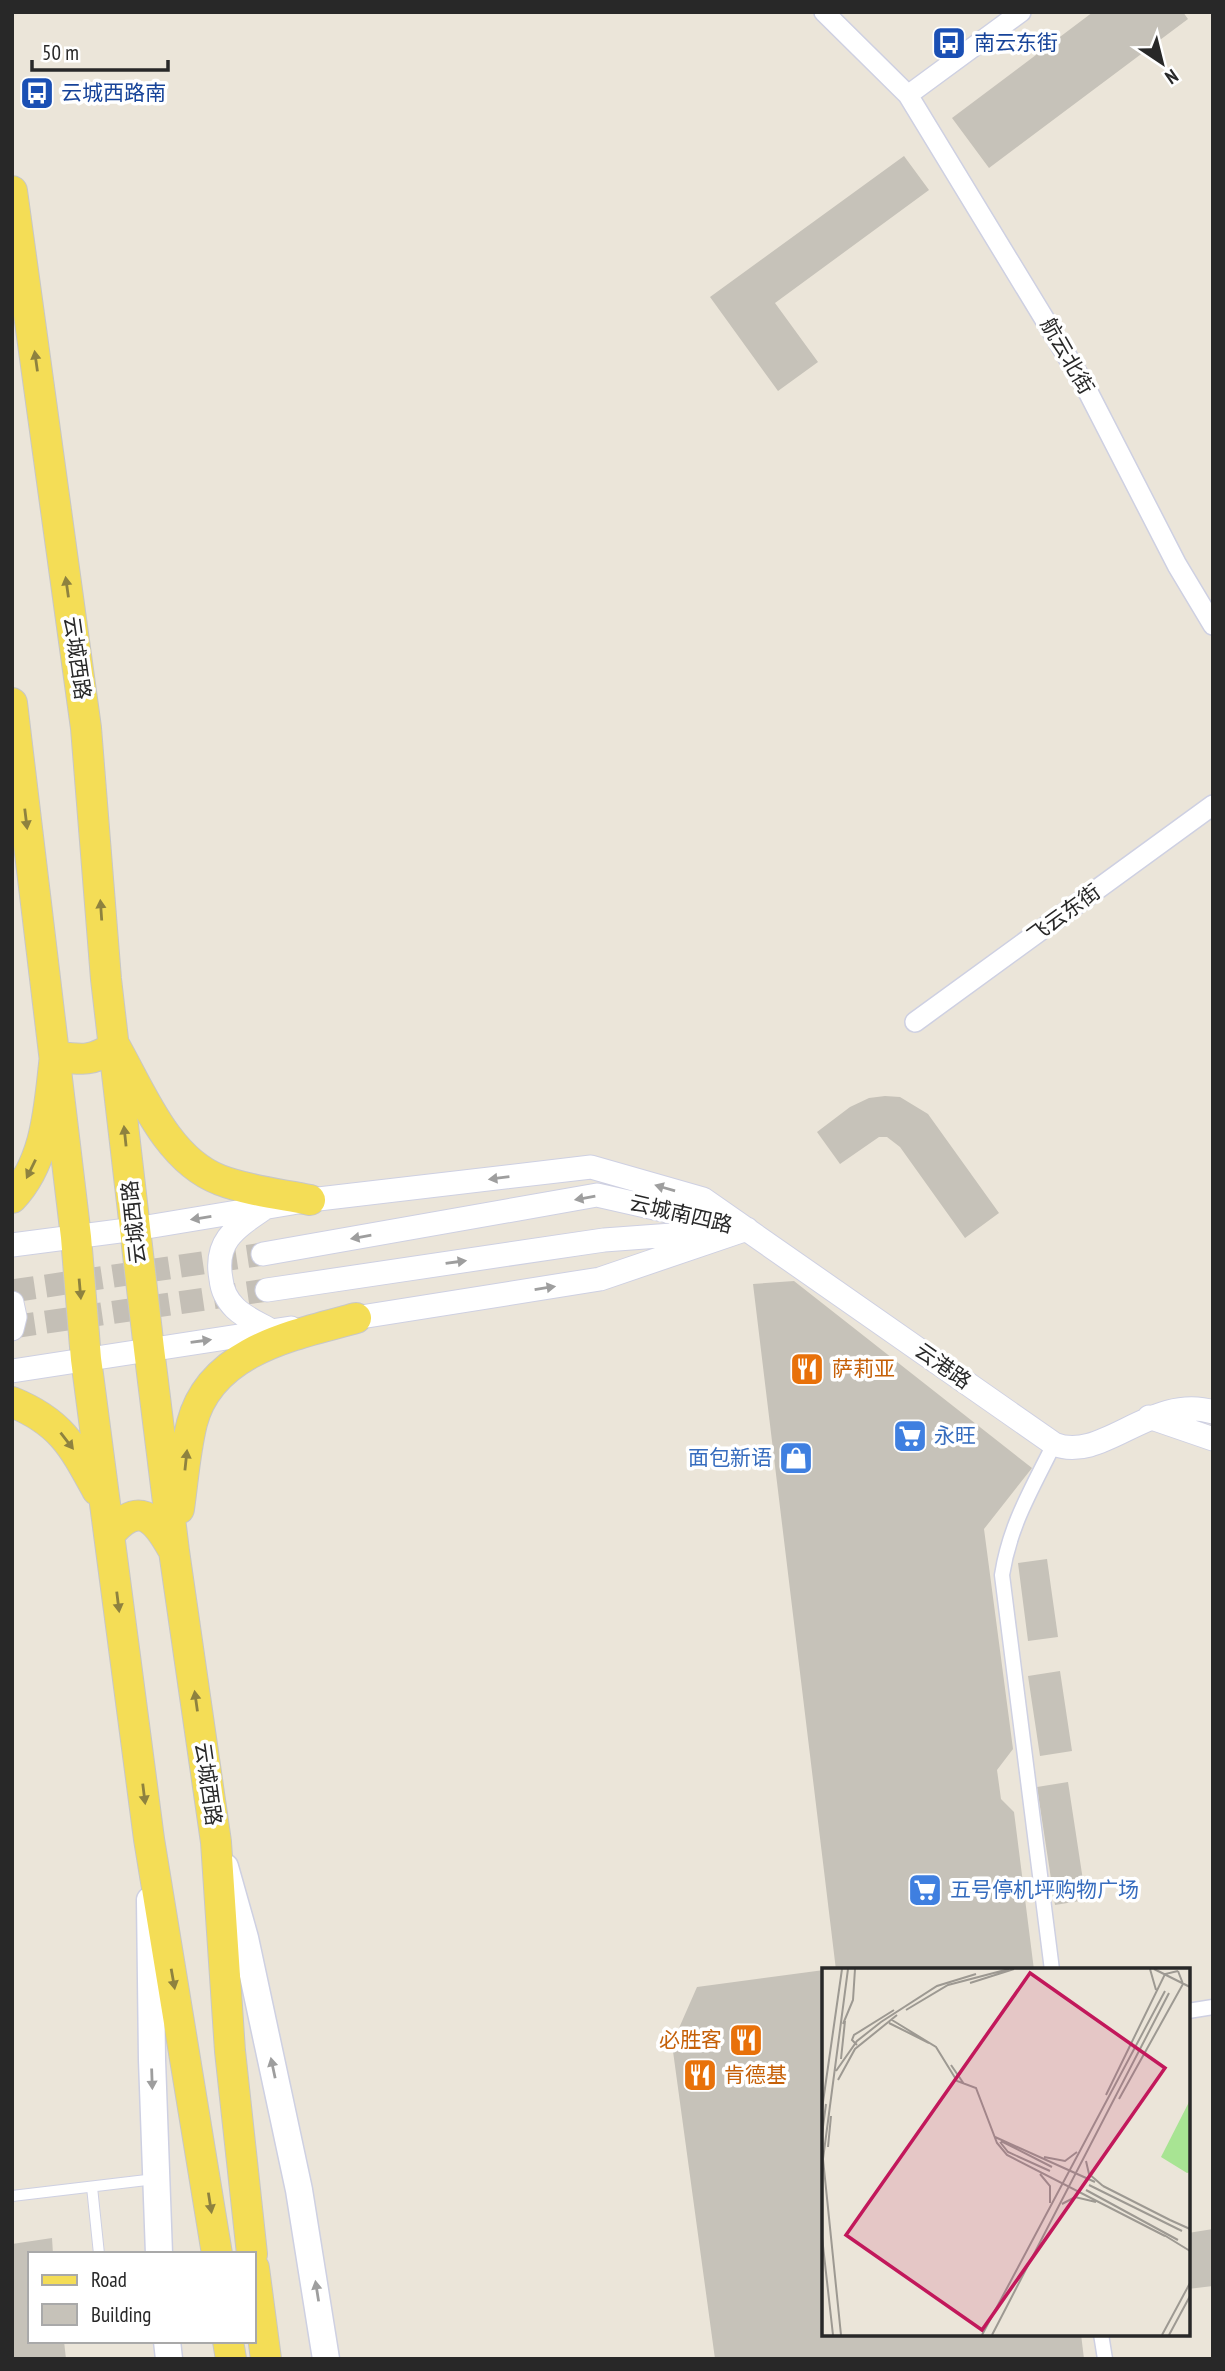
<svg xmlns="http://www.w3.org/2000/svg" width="1225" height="2371" viewBox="0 0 1225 2371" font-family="'PT Sans Narrow','Noto Sans SC',sans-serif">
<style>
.building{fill:#c6c2b9}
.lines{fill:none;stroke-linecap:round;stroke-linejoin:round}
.tertiary-tunnel{stroke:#c4bfb6;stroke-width:23;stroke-dasharray:23 11;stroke-linecap:butt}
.service-casing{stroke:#ced0e2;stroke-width:12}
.pedestrian-casing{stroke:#ced0e2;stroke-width:17}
.minor-casing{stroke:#ced0e2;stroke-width:22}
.tertiary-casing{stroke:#ced0e2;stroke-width:25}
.secondary-casing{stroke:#ced0e2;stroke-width:29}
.primary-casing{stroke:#c7c7c7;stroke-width:32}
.service{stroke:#fff;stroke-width:10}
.pedestrian{stroke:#fff;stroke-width:14}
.minor{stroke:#fff;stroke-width:19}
.tertiary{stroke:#fff;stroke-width:23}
.secondary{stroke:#fff;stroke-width:26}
.primary{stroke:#f4dd56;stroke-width:30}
.oneway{fill:#8e823f}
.oneway2{fill:#9e9e9e}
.labels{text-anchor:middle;stroke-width:7;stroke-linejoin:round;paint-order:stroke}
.transit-label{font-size:21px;fill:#164399;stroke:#fff;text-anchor:start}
.street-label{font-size:21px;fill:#282828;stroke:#fff}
.food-label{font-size:21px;fill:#c56008;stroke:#fff;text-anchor:start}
.shop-label{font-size:21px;fill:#366cbe;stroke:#fff;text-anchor:start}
.inset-road{fill:none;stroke:#9d9992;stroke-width:2}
.view{fill:#c2185b;fill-opacity:0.15;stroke:#c2185b;stroke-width:3.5}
.inset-edge{fill:none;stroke:#282828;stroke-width:3.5}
</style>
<rect width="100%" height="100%" fill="#ebe5d9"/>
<path class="building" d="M1093 12H1183L1188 19 989 168 952 118Z
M904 156 929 190 775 303 818 362 778 391 710 297Z
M885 1096 900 1097 928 1114 999 1213 965 1238 900 1147 887 1137H879L840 1164 817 1132 850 1107 869 1098Z
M794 1281 1032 1468 984 1529 1013 1749 997 1770 1001 1799 1014 1812 1034 1970H836L753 1284Z
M1047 1559 1058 1637 1028 1641 1018 1563Z
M1060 1671 1072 1751 1040 1756 1028 1676Z
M1068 1782 1086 1900 1055 1905 1037 1787Z
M824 1970V2334H1081L1084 2359H715L672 2044 697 1987Z
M1213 2229V2286L1188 2289V2233Z
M52 2238 53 2254H30V2341H64L66 2359H12V2244Z"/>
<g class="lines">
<path class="tertiary-tunnel" d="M12 1291 263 1254
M12 1327 267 1290"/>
<g class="service-casing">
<path id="service" d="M92 2187 99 2254
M12 2196 155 2179"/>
</g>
<g class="pedestrian-casing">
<path id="pedestrian" d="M1052 1970 1002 1575C1010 1524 1032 1489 1054 1444
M1188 2011 1213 2007
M1101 2334 1105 2359"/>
</g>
<g class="minor-casing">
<path id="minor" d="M824 12 908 95 1084 384 1177 565 1213 625
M908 95 1021 12
M915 1022 1213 805"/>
</g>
<g class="tertiary-casing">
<path id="tertiary" d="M262 1210C234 1229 214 1242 221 1279 222 1290 227 1300 235 1308 245 1318 260 1324 272 1331
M12 1245 135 1229 310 1200 591 1167 703 1199 1054 1444C1102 1464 1152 1393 1213 1412
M263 1254 597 1195 734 1226
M267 1290 604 1240 713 1232
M12 1303 15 1317 12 1329
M342 1320 600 1279 747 1229
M12 1371 291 1328
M1149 1417 1213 1439"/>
</g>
<g class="secondary-casing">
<path id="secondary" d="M225 1867 245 1938 299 2190 326 2359
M150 1900 152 2060 159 2254
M167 2341 169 2359"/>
</g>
<g class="primary-casing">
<path id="primary" d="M12 191 86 728 106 979 149 1349 174 1551 216 1842 230 2051 252 2254
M12 703 76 1237 86 1359 149 1839 217 2254
M12 1198C48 1160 49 1104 55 1056 82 1060 92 1062 115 1046 141 1092 167 1160 220 1180 249 1191 280 1194 310 1200
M12 1402C61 1422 73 1446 97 1490
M179 1509C183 1481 185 1451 192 1423 211 1350 294 1335 356 1318
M110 1534C138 1501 154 1516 172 1548
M254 2268 266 2359
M228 2341 231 2359"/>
</g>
<use href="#service" class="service"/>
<use href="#pedestrian" class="pedestrian"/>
<use href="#minor" class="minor"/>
<use href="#tertiary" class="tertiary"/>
<use href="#secondary" class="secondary"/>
<use href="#primary" class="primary"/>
</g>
<defs><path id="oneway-solid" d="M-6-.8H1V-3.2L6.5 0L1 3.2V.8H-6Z" transform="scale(1.75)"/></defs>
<g class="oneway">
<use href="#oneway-solid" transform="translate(36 361) rotate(-98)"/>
<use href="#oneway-solid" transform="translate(67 587) rotate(-98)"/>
<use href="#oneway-solid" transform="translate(26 819) rotate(83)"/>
<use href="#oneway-solid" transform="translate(101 910) rotate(-94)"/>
<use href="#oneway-solid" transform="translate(125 1136) rotate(-96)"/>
<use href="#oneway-solid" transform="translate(31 1169) rotate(116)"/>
<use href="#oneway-solid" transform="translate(80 1289) rotate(85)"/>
<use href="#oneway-solid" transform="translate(67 1441) rotate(52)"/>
<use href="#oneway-solid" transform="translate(186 1460) rotate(-84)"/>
<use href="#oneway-solid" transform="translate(118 1602) rotate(83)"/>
<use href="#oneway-solid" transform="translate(196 1701) rotate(-98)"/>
<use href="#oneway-solid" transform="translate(144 1794) rotate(83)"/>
<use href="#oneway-solid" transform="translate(173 1979) rotate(80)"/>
<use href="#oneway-solid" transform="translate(210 2203) rotate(81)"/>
</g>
<g class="oneway2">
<use href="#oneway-solid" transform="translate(499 1178) rotate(173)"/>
<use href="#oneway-solid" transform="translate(665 1188) rotate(-164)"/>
<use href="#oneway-solid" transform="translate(585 1198) rotate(170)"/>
<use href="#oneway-solid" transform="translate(201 1218) rotate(171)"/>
<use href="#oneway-solid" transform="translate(361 1237) rotate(170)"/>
<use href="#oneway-solid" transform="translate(456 1262) rotate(-8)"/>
<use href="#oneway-solid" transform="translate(545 1288) rotate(-9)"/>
<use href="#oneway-solid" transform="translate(201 1341) rotate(-8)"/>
<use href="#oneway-solid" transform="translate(273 2068) rotate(-102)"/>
<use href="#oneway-solid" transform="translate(152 2079) rotate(88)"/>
<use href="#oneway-solid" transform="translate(317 2291) rotate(-99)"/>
</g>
<defs>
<g id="bus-square" transform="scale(1.75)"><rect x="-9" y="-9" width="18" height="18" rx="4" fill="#1a4fb4" stroke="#fff"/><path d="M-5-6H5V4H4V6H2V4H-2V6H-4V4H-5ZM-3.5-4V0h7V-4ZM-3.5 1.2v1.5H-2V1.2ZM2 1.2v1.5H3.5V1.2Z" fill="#fff"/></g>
<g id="restaurant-square" transform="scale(1.75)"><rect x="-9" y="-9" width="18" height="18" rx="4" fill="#e8710a" stroke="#fff"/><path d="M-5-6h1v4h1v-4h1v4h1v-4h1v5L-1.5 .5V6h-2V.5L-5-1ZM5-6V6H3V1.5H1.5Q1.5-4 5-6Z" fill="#fff"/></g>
<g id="supermarket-square" transform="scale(1.75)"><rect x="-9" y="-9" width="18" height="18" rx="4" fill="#3f7fe0" stroke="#fff"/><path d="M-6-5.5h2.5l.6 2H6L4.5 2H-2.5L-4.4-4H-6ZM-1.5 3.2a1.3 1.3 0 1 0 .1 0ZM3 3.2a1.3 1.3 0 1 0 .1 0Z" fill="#fff"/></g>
<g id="shop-square" transform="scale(1.75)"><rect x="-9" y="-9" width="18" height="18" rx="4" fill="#3f7fe0" stroke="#fff"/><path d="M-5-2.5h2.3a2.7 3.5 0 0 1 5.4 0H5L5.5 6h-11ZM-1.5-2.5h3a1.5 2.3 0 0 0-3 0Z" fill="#fff"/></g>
</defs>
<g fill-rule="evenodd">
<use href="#bus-square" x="949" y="43"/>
<use href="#bus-square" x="37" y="93"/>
<use href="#restaurant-square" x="807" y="1369"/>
<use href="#supermarket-square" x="910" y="1436"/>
<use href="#shop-square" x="796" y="1458"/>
<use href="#supermarket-square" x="925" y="1890"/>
<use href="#restaurant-square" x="746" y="2040"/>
<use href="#restaurant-square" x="700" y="2075"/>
</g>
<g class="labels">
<g class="transit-label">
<text x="974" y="50">南云东街</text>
<text x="61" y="100">云城西路南</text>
</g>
<g class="street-label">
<text transform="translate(1067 356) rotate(60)" y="7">航云北街</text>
<text transform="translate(77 658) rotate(82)" y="7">云城西路</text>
<text transform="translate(1064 914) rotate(-36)" y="7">飞云东街</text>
<text transform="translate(681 1214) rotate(13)" y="7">云城南四路</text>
<text transform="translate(134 1222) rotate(-96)" y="7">云城西路</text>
<text transform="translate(943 1366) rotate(35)" y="7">云港路</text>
<text transform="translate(208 1784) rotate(82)" y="7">云城西路</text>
</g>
<g class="food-label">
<text x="832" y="1376">萨莉亚</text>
<text x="722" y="2047" text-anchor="end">必胜客</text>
<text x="724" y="2082">肯德基</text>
</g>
<g class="shop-label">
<text x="934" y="1443">永旺</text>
<text x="772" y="1465" text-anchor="end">面包新语</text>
<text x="950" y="1897">五号停机坪购物广场</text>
</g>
</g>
<g transform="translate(822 1968)">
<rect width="368" height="368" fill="#ebe5d9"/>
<path d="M367 134 368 204 365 205 339 189Z" fill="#a8e493"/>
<path class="inset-road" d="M328 1 334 22M332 1 368 19M148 15 192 1M84 42 126 17 187 1M70 52 114 79 135 113 154 120 175 175 185 187 343 268M67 55 107 75M21 56 31 32 33 1M35 77 30 72 32 67 72 42M19 91 23 53M129 97 142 116M14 103 35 73 59 54 115 18 154 6M16 112 33 81 75 47M284 127 343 6 356 3M297 131 361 16 356 3M0 141 20 1M0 166 4 136M173 169 273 214M179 173 230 199M178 174 186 184 228 203M6 179 9 148M222 189 243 193 255 184M264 193 267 206 281 218M218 206 228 218V235M267 217 360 263M281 218 348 252M264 222 356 272M240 236 253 229 274 234M348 252 368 261M342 267 368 283M0 269 11 367M19 367 1 191 26 1M160 367 343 23M170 367 347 25M340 367 368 315M347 367 368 328"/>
<path class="view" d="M208 5 343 100 160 362 24 267Z"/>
<rect width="368" height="368" class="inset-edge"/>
</g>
<rect width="1225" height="2371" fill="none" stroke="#282828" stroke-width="28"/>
<rect x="28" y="2252" width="228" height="91" fill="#ffffff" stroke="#a9a9a9" stroke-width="2"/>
<rect x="42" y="2275" width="35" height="10" fill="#f4dd56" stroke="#a9a9a9" stroke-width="2"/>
<text x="91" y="2287" font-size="21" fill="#282828">Road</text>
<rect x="42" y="2304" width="35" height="21" fill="#c6c2b9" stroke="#a9a9a9" stroke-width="2"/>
<text x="91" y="2322" font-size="21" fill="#282828">Building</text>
<g transform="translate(1162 63) rotate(145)" stroke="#ffffff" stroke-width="5" paint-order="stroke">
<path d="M0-5L12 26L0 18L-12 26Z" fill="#282828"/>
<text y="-10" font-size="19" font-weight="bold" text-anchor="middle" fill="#282828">N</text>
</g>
<path d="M32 60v10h136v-10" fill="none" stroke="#282828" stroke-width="3.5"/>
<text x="42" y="60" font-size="21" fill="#282828" stroke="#ffffff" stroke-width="5" paint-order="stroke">50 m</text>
</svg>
